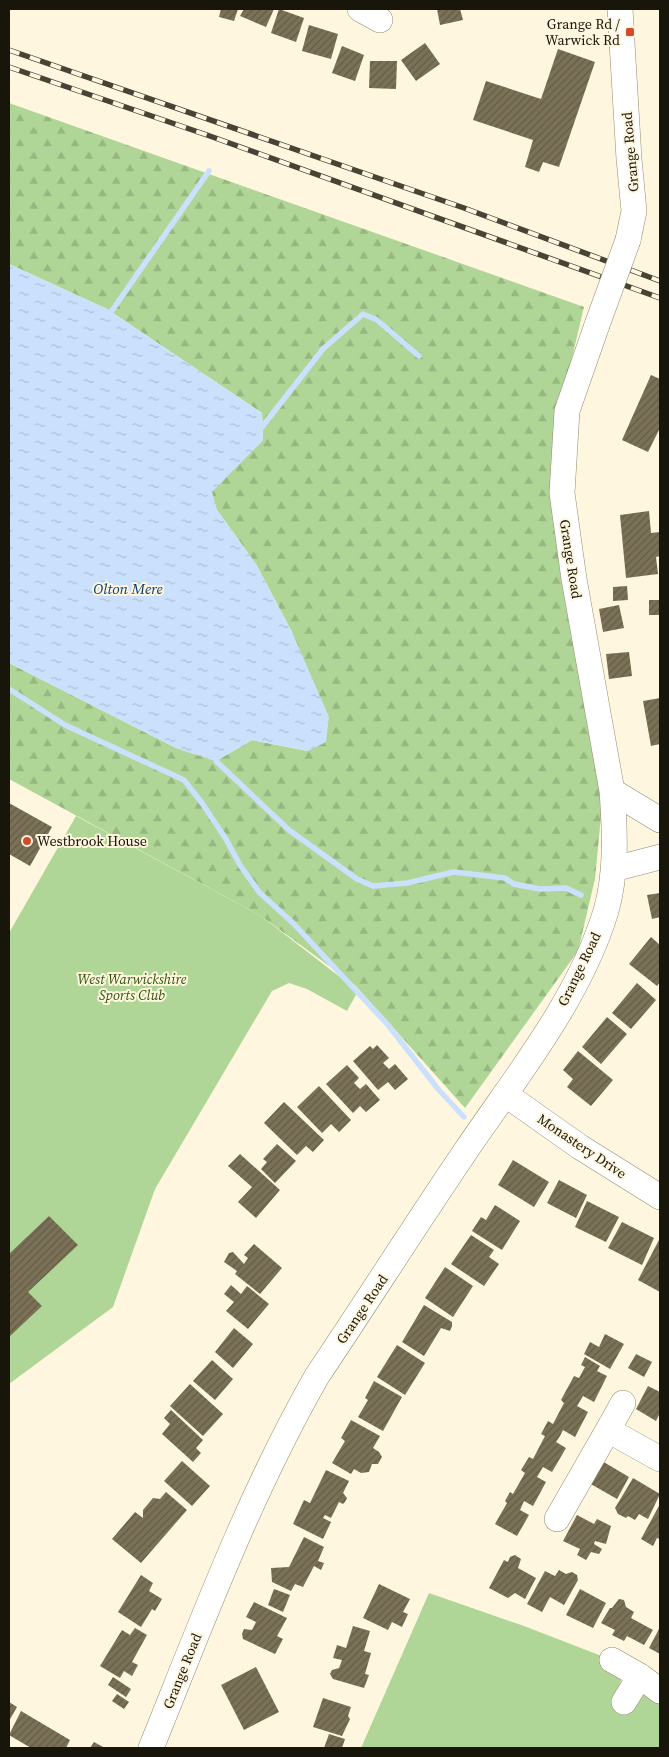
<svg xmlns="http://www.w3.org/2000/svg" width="669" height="1757" viewBox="0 0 669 1757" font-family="'Source Serif 4',serif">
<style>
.forest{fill:url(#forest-firs)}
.park{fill:#b0d697}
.water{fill:url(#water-ripples)}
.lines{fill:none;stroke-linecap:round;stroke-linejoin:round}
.stream{stroke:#cbe0fc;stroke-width:5.5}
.building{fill:url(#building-hatch)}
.minor-casing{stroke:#938a70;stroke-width:26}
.minor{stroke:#fff;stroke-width:25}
.rail-casing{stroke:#474335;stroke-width:5.5}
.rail{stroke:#fef6df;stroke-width:4;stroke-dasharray:11;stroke-linecap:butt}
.minor-bridge-casing{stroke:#938a70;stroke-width:26;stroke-linecap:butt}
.minor-bridge{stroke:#fff;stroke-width:25}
.poi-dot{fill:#d54a2d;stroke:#fef6df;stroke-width:2}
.labels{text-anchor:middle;stroke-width:4;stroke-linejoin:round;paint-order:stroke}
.poi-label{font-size:14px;fill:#18150a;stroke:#fef6df;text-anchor:end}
.street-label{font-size:14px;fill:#18150a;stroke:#fef6df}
.park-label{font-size:14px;font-style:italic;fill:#2e5502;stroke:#fef6df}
.water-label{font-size:15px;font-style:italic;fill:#063c77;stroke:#fef6df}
</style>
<defs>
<pattern id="forest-firs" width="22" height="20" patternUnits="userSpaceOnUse" patternTransform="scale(1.25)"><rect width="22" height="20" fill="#b0d697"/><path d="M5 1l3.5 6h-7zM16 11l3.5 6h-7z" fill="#97b781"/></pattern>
<pattern id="water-ripples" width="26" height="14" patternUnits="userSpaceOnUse" patternTransform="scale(1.25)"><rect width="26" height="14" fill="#cbe0fc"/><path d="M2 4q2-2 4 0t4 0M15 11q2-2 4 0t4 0" fill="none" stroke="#aebfd7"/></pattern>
<pattern id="building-hatch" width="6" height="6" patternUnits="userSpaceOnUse" patternTransform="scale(1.25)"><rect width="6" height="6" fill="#7a7157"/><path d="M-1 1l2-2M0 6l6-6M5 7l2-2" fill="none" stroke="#635c46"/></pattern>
</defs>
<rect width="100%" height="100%" fill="#fef6df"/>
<path class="forest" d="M9 103 584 307 562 400 603 795 595 879 578 951 465 1108 355 985 261 916 9 779V663L176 748 216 761 252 740 308 751 292 632 256 564 217 510 211 492 263 440 262 413 107 309 9 264Z"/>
<path class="park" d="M76 816 261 916 358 991 347 1011 307 989 289 983 272 991 155 1189 113 1307 9 1384V933Z
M429 1593 524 1626 612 1660 616 1674 621 1680 619 1688 643 1692 660 1701V1748H361Z"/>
<path class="water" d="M9 264 107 309 262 413 263 440 212 492 217 510 256 564 292 632 329 717 326 742 308 751 252 740 216 761 176 748 9 663Z"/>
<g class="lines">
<path class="stream" d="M111 312 209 171
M262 427 323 349 363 314 377 320 419 356
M9 689 65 725 184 780 202 803 226 839 240 865 259 892 293 923 388 1025 438 1089 464 1117
M216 761 289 830 357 879 373 886 407 883 454 872 505 878 514 884 540 889 566 888 581 895"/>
</g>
<path class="building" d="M221 9H238L234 21 219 17Z
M244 9H274L266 27 240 16Z
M279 9 304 18 296 42 271 33Z
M437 9H460L463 20 440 25Z
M309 25 338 34 331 59 302 51Z
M425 43 440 64 416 81 401 60Z
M342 46 364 55 355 81 332 73Z
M558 49 595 62 559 167 543 162 539 172 525 167 533 140 473 120 486 81 541 99Z
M370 61H397L396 89 369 88Z
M651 375 660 379V428L648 452 622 440Z
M649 511 651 533 660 532V556L656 557 658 574 626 578 620 515Z
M627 586 628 600 613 601V587Z
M649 600H660V615H649Z
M619 605 624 628 603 632 599 609Z
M629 652 632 676 609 679 606 654Z
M660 698V744L651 746 643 701Z
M9 803 52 827 30 866 9 854Z
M660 893V917L652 919 647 895Z
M651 937 660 945V982L657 986 629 964Z
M637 983 656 1000 631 1029 612 1013Z
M607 1017 627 1034 601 1064 582 1047Z
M377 1045 389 1058 383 1063 389 1069 395 1064 408 1079 395 1090 388 1082 378 1090 353 1061 370 1046 373 1049Z
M578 1051 613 1080 591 1106 567 1087 573 1079 563 1070Z
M347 1065 359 1078 354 1083 360 1089 366 1084 380 1100 366 1112 360 1106 353 1113 326 1084Z
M319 1086 351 1120 339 1132 331 1124 322 1133 297 1107Z
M284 1102 324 1140 313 1152 306 1146 297 1155 264 1123Z
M277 1144 296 1161 275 1183 261 1169 267 1162 263 1159Z
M240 1154 280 1190 256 1218 238 1202 252 1187 228 1166Z
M513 1160 549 1182 534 1207 498 1185Z
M559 1180 587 1195 576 1218 547 1203Z
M587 1201 619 1217 606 1242 575 1227Z
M495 1205 520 1221 502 1250 472 1231 481 1217 486 1220Z
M49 1216 78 1245 28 1292 42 1306 9 1337V1254Z
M622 1222 654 1238 642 1265 608 1248Z
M471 1235 494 1250 489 1257 499 1264 484 1286 451 1264Z
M660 1238V1292L638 1280Z
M254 1244 282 1268 260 1294 235 1274 237 1271 224 1262 229 1253 233 1252 244 1264 248 1258 244 1255Z
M445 1267 473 1286 453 1317 425 1298Z
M231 1285 241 1294 247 1286 269 1304 248 1329 226 1311 234 1302 224 1294Z
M424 1305 452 1322V1326L450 1331 441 1328 424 1356 402 1342Z
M234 1328 253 1344 233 1368 215 1352Z
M605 1334 624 1344 610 1369 584 1354 590 1342 599 1347Z
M397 1345 425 1363 405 1395 377 1377Z
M636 1354 652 1362 644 1377 628 1368Z
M585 1357 600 1366 597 1371 607 1376 594 1402 583 1396 577 1406 588 1412 575 1437 563 1430 560 1436 556 1442 566 1448 552 1472 543 1467 537 1477 546 1482 533 1506 524 1501 520 1510 529 1515 517 1536 495 1524 507 1503 505 1501 510 1492 513 1494 525 1473 521 1470 529 1457 533 1459 545 1436 541 1434 548 1421 553 1424 564 1403 561 1400 574 1376 579 1378 585 1367 581 1365Z
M212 1360 233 1379 215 1400 193 1381Z
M374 1381 402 1397 383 1431 358 1417 368 1400 365 1398Z
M190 1384 223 1414 203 1436 170 1406Z
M648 1386 660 1392V1413L656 1421 636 1409Z
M171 1410 203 1440 196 1448 201 1453 193 1462 162 1434 170 1424 164 1418Z
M351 1420 380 1436 373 1448 379 1452 382 1457 378 1464H372L369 1472 361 1473 354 1469 351 1474 332 1463 345 1441 341 1438Z
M182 1461 210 1486 192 1506 164 1481Z
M602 1461 629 1477 617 1499 589 1483Z
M326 1470 349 1481 343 1493 347 1498 345 1502 343 1504 339 1502 331 1518 325 1515 323 1518 331 1522 323 1539 293 1524 304 1500 310 1503Z
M633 1478 660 1494 648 1519 639 1514 635 1520 628 1516 626 1518 618 1514 615 1508Z
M166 1492 187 1510 141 1563 112 1539 135 1512 143 1518V1510L153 1498 160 1499Z
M660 1504V1539L657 1538 653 1546 641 1539Z
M577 1515 594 1524 597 1519 611 1526 606 1544 595 1541 594 1544 602 1549 599 1554 591 1552 586 1560 577 1555 580 1549 563 1541Z
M304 1537 324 1547 318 1561 324 1563 321 1570 314 1566 303 1587 295 1584 291 1591 272 1582 271 1568 289 1567Z
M515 1555 521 1559 518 1568 536 1578 525 1599 515 1593 508 1598 489 1588 504 1560 508 1562 510 1557Z
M559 1570 566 1574 572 1572 577 1575 578 1580 564 1605 550 1597 542 1612 527 1604 545 1571 555 1576Z
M141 1575 153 1583 149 1591 162 1599 155 1611 152 1609 141 1627 118 1612Z
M379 1584 410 1599 403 1612 408 1614 402 1627 392 1622 388 1630 363 1618Z
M274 1589 290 1595 283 1612 268 1605Z
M580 1589 606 1603 593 1628 566 1615Z
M619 1599 624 1600 626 1607 634 1612 631 1618 653 1630 644 1645 627 1636 624 1641 612 1635 615 1630 601 1623 610 1608H612Z
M254 1602 287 1618 277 1636 283 1639 275 1654 243 1639 242 1634 244 1629 252 1630 256 1622 246 1617Z
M353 1626 370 1631 364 1651 371 1653 365 1674 369 1675 364 1688 333 1679 330 1674 332 1670 339 1668 342 1660 333 1658 337 1645 346 1648Z
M660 1627V1654L649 1648Z
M135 1628 147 1635 132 1662 138 1665 132 1676 124 1671 120 1678 100 1666 122 1630 130 1635Z
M256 1667 279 1712 244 1730 221 1685Z
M113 1677 131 1689 126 1697 108 1685Z
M117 1694 129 1702 124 1709 112 1701Z
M323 1698 351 1707 348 1716 350 1719 342 1736 313 1727Z
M9 1702 17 1707 9 1721Z
M21 1711 70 1740 66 1748H31L9 1735Z
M329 1734 345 1739 342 1748H324Z
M94 1742 105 1748H90Z"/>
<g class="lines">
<g class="minor-casing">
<path id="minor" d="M360 9 380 20
M620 9 629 159 634 211 628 240
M612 791 660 820
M614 869 660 857
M505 1094 580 1147 660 1197
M608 1430 623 1403
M557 1519 608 1430 660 1459
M612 1660 640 1676 660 1691
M624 1702 640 1676
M151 1748C202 1622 249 1495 317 1376 368 1300 416 1224 467 1149 518 1074 579 999 606 911 617 872 615 831 612 791L574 579 562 493 567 411 597 325"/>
</g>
<use href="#minor" class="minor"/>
<g class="rail-casing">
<path id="rail" d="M9 50 464 208 660 281
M9 67 207 135 660 298"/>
</g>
<use href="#rail" class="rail"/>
<g class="minor-bridge-casing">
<path id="minor-bridge" d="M597 325 628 240"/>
</g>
<use href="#minor-bridge" class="minor-bridge"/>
</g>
<g class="poi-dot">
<rect x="625" y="27" width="10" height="10" rx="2.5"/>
<circle cx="27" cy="841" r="5"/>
</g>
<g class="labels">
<g class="poi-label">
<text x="620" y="29">Grange Rd /<tspan x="620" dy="16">Warwick Rd</tspan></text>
<text x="37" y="846" text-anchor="start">Westbrook House</text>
</g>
<g class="street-label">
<text transform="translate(630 152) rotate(-95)" y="5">Grange Road</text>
<text transform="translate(571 559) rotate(81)" y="5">Grange Road</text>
<text transform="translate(579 969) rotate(-64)" y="5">Grange Road</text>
<text transform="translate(582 1146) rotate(34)" y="5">Monastery Drive</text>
<text transform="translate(362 1309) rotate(-56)" y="5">Grange Road</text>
<text transform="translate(182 1671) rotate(-68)" y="5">Grange Road</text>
</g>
<g class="park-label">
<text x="132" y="984">West Warwickshire<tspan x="132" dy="16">Sports Club</tspan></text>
</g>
<g class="water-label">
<text x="128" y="594">Olton Mere</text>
</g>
</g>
<rect width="669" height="1757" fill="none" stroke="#18150a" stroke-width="20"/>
</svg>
